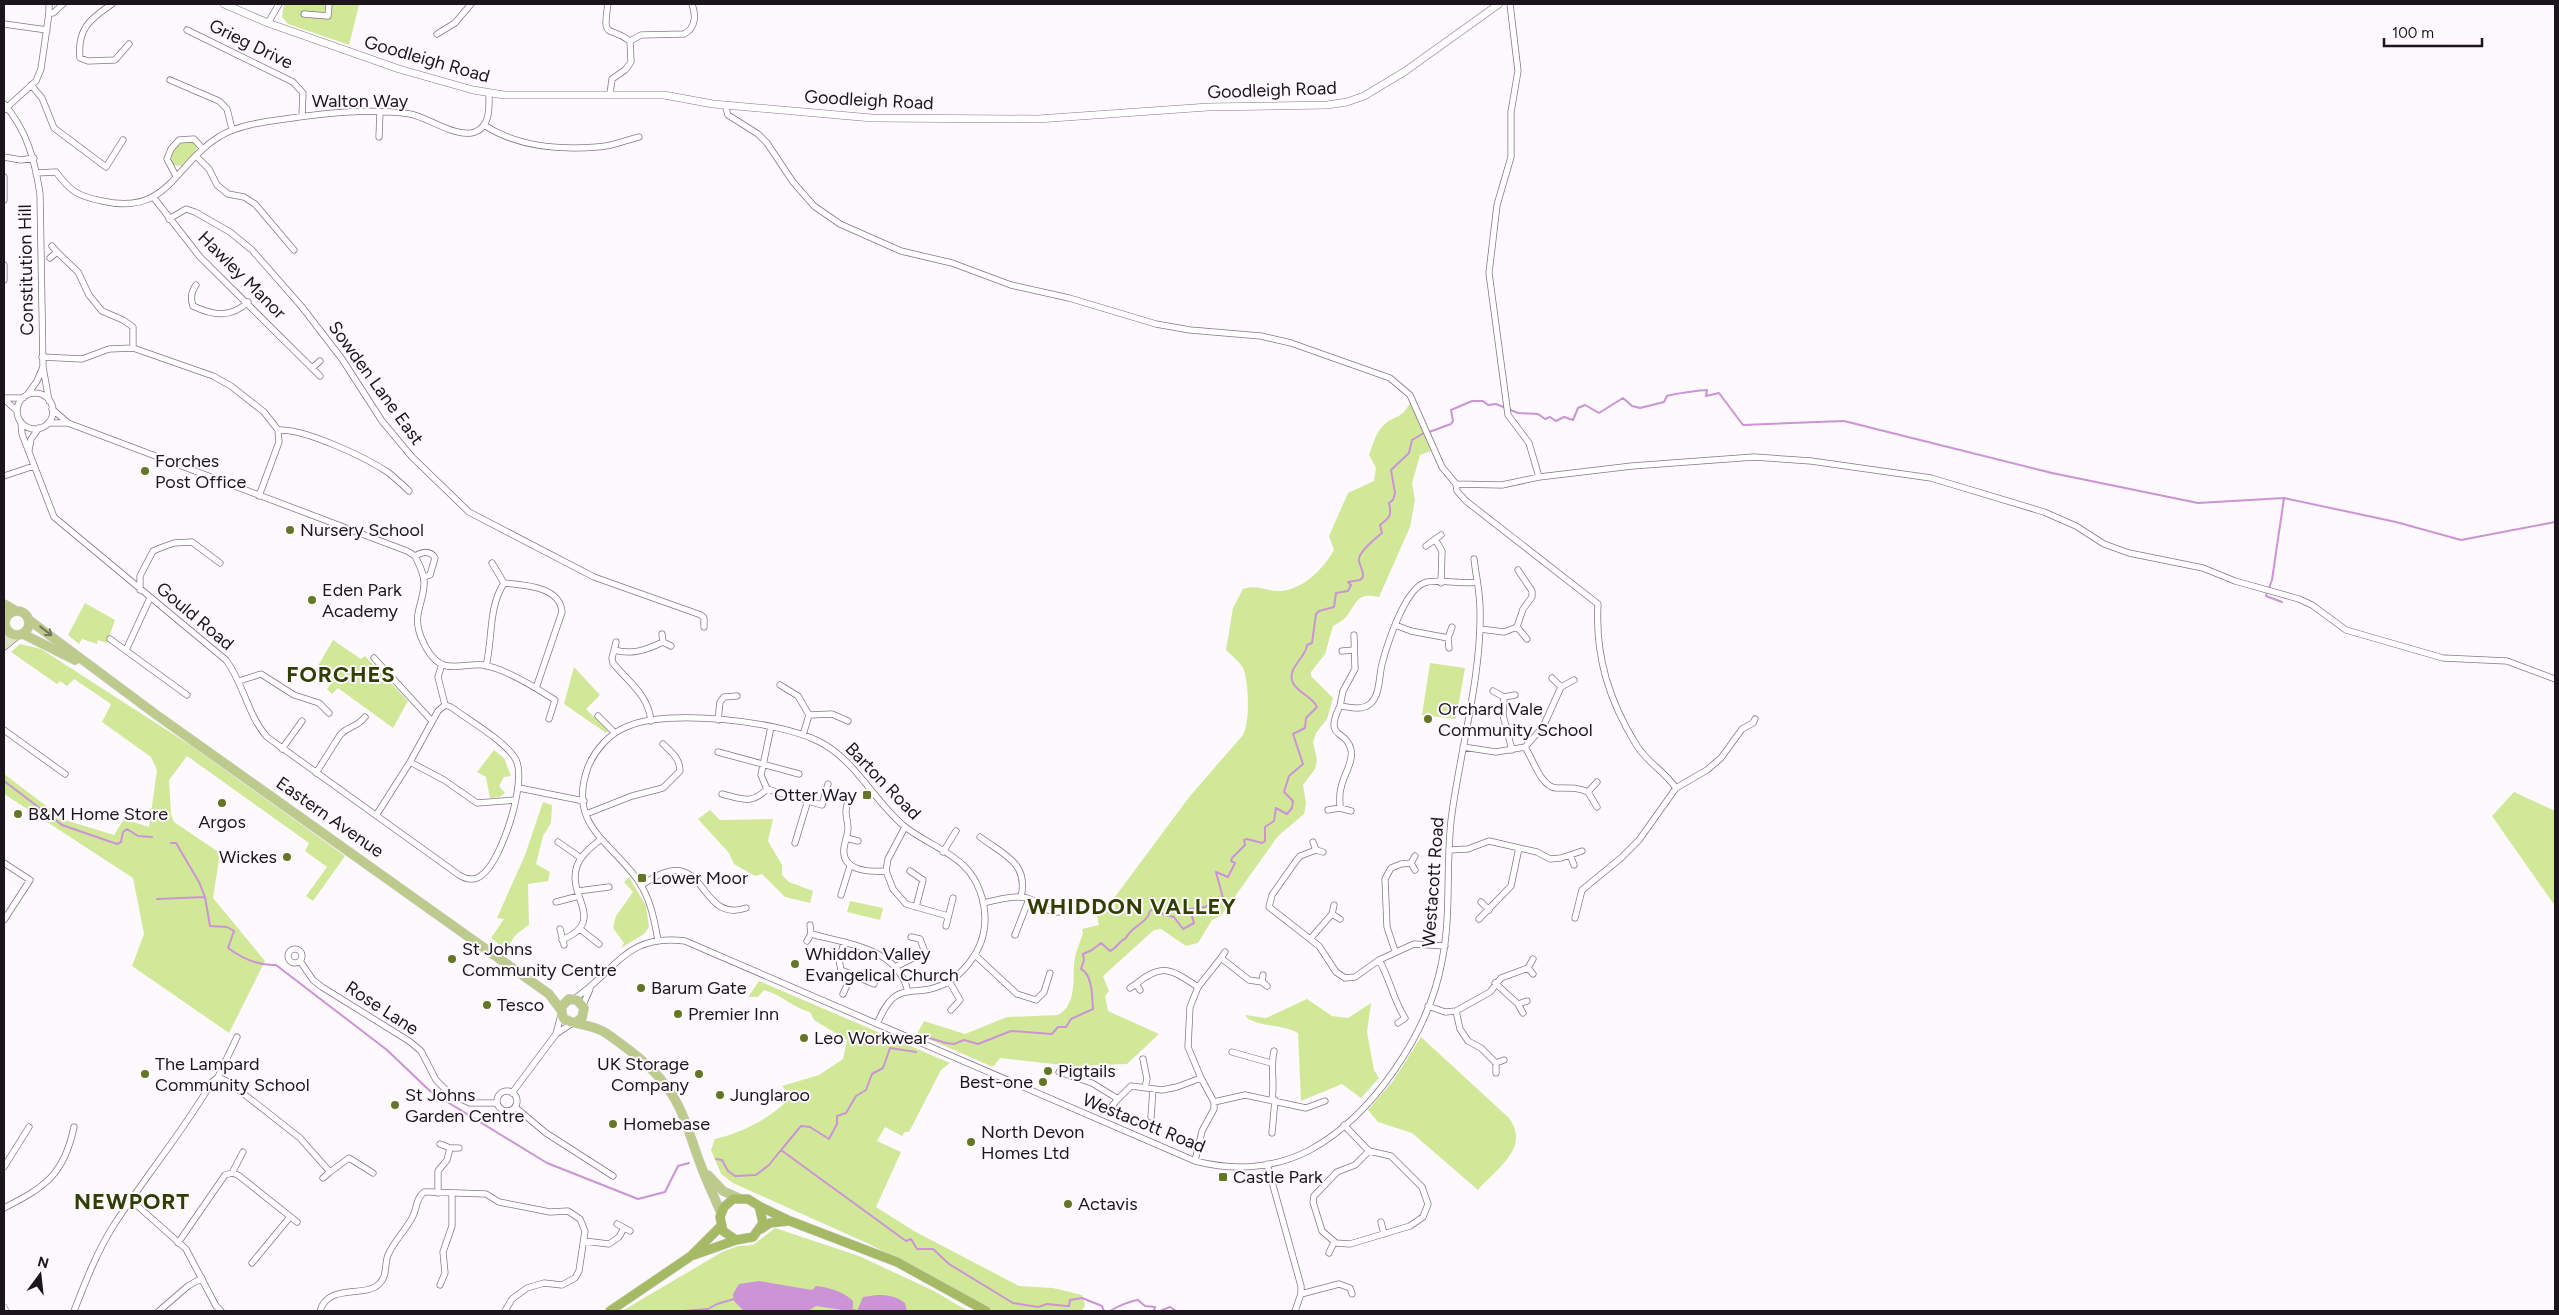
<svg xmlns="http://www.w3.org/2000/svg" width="2559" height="1315" viewBox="0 0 2559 1315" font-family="Figtree,sans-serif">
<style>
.green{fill:#d1e899}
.water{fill:#cc93d6}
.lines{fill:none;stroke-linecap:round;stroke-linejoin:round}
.stream{stroke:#cc93d6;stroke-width:2}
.minor-casing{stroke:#88748b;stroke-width:7}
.tertiary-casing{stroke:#88748b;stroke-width:8}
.secondary-casing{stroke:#88748b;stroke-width:9}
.primary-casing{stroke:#d6d5d6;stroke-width:10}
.trunk-casing{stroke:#d6d5d6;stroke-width:10}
.minor{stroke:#fff;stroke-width:5.5}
.tertiary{stroke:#fff;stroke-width:7}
.secondary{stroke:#dde5c6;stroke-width:8}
.primary{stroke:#bccb8c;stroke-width:9}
.trunk{stroke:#a6ba66;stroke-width:9}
.oneway{stroke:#74795a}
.poi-dot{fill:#637626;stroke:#fdf9fe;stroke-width:2}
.labels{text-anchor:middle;stroke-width:4;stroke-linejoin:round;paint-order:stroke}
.street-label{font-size:18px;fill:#1c151e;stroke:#fdf9fe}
.poi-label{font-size:18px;fill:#1c151e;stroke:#fdf9fe;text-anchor:start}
.district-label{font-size:22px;font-weight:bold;letter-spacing:1px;fill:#313e02;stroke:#fdf9fe}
</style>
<rect width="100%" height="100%" fill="#fdf9fe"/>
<path class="green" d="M284 4 359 5 349 45 288 24 282 17Z
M191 140 197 146 195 152 181 166 172 165 170 160C175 147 178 143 191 140Z
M1410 403 1431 451 1420 455 1412 484 1415 500 1410 527 1379 597C1354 591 1357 606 1344 619 1341 622 1336 624 1333 626L1325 654 1311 672V676L1333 698 1327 719 1316 733 1313 742 1317 760 1315 769 1303 785 1306 803 1304 814 1278 836 1221 916 1212 920 1198 943 1186 946 1161 929 1154 930 1103 976 1109 991 1105 996 1108 1011 1159 1034 1127 1064 1071 1066 1000 1058 993 1067 917 1034 924 1021 965 1034 1007 1017 1058 1015C1076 1005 1073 982 1074 964 1075 953 1080 943 1083 933L1082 929 1099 925 1097 915 1115 909 1114 898 1190 796 1243 735C1250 723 1249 681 1243 668 1239 661 1231 655 1226 650L1233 608 1243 589C1259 584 1266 592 1281 591 1304 589 1324 568 1334 550L1329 536 1348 493 1374 481 1376 468 1369 455C1373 444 1376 431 1386 423 1397 415 1402 418 1410 403Z
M85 603 115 620 107 643 98 640 97 644 82 639 79 644 68 635Z
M333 640 361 659 365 656 408 701 393 728 338 688 332 694 327 689 331 683 315 671Z
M20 644 41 649 190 745 345 856 313 901 306 896 327 867 305 851 309 843 187 756 169 780 171 814 174 822 220 853 213 898 265 961 229 1033 132 966 144 934 133 878 4 794V774L65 820 114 835 124 819 149 827 157 770 151 757 102 722 111 704 74 679 67 686 60 681 57 684 11 652Z
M1430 663 1465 668 1456 719 1422 715Z
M574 667 600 695 586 709 608 731 606 733 564 704Z
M494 750 504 758 511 776 504 777 499 786 505 793 500 797 490 798 486 777 477 772Z
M2514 792 2555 811V906L2492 816Z
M543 802 552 805 551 823 543 836 536 864 550 872 548 881 528 884 529 925C519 932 509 938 509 952L491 938 504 919 497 918 525 855Z
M710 810 720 820 773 819 768 841 782 865V875L789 882 813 891 810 903 785 897 762 874 755 876 734 864 729 853 698 819Z
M629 877 646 906 649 927 644 934 621 948 624 943 613 928 616 916 633 892 624 882Z
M850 901 883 908 880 920 847 912Z
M759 981 950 1063 941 1070 909 1132H905L902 1136 885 1127 877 1141 901 1152 876 1207 914 1231 1019 1286 1053 1288 1082 1295 1085 1305 1082 1311H991L958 1291 869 1244 733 1183 721 1174 711 1150 715 1139C744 1132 771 1118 792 1096L782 1086 819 1075 843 1059 847 1040 814 1020 810 1012C793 1008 782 995 764 990L758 997H748Z
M1307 999 1332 1016 1348 1018 1371 1003 1367 1032 1374 1070 1379 1078 1361 1098 1342 1084 1301 1101 1298 1033C1284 1024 1252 1027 1245 1015L1266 1018Z
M1421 1037 1509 1118C1531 1148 1496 1169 1478 1190L1412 1133 1378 1122 1368 1110 1393 1081Z
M775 1228 859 1256 934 1291 968 1311H622L722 1252 738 1246 753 1245Z"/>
<path class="water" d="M759 1281 812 1290 816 1286C830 1288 843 1291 853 1301V1307L849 1311 816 1306 808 1311H744L734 1301 733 1294 739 1284Z
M877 1295C888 1295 896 1296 905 1303L907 1311H857L863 1297Z"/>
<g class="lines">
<path class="stream" d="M1429 432 1451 424 1453 421 1451 410 1472 401H1483L1488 405 1496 404 1518 413 1538 414 1545 419 1550 417 1556 421 1564 417 1573 420 1578 408 1585 405 1599 413 1623 398 1632 406 1640 408 1664 402 1667 396C1672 394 1702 390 1707 390L1706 396 1719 393 1743 425 1844 421 2052 473 2198 503 2284 498 2396 522 2461 540 2555 522
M2269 588 2272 580 2284 498
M2267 593 2266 596 2282 602
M4 781 62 825 117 844 121 842 123 832 127 829 138 836 152 837
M171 843H176L199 882 205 897 210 926 227 927 234 931 228 948C243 959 258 966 276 965L387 1050 431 1092 547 1163 638 1199 665 1192 678 1166 689 1163
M157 899 205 897
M923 1036 946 1043 954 1044 964 1040 978 1044 1011 1031 1052 1034 1058 1027H1066L1071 1019 1093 1009C1092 998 1093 975 1081 969L1084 960 1083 954 1092 950 1101 943 1110 951C1117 948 1119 941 1126 938 1131 926 1147 924 1150 911L1153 909 1165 915 1174 917 1183 929 1194 923 1190 909 1205 907 1223 898 1216 872 1228 877 1235 863 1231 861 1232 858 1245 845 1244 840 1247 839 1262 843 1265 841V827L1274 821 1276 808 1287 814 1292 808 1293 801 1284 792 1289 776 1303 764 1293 734 1305 728 1306 718 1317 707C1313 697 1298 693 1293 683 1286 668 1306 658 1307 645L1312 643 1316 614 1319 611 1334 607 1336 593 1348 591 1351 585 1348 582 1360 580 1363 577C1364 571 1360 567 1359 561 1357 553 1375 539 1382 533L1380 525C1390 517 1392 516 1389 503L1393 500 1395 493 1391 470 1409 453 1412 440 1424 433
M782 1149 801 1126 810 1127 829 1139 837 1124V1116L846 1113 856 1096 866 1090 872 1074 883 1068 890 1048 916 1052
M716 1159 722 1160 728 1171 735 1176 756 1175 769 1165 781 1150 906 1241 911 1239 917 1249H933L949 1264 1013 1303 1038 1307 1047 1304 1066 1306H1069L1070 1300 1082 1298 1102 1306 1104 1311
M851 1309 856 1311
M684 1311 708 1309 717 1304 734 1299
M1110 1311C1116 1307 1130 1301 1138 1300L1145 1306 1155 1307 1154 1311
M1160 1311 1170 1307 1176 1311"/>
<g class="minor-casing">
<path id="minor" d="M49 4V13
M112 4C90 19 77 29 80 58L88 61 115 60 129 44
M608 4C602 41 609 25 630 41
M1510 4 1518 71 1511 112V157L1497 205 1489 273 1508 415 1529 443 1539 477
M304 14 328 16 329 4
M268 23 279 4
M4 24 47 30
M187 30 293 82 303 93 302 116
M437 34 455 23 471 4
M170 80 219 101 227 109 232 129
M31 85 42 98 54 128 106 167 123 140
M610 94 612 79 625 70 631 62 630 41 641 35 684 34C696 28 696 15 692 4
M4 104C27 130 35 161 40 194L43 367 49 401
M725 105 728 115 758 134 767 143 793 182 814 206 840 224 901 251 952 263 1011 285 1069 298 1156 324 1190 330 1261 336 1291 343 1390 378 1410 395 1442 467 1456 484 1502 485 1539 477 1632 466 1754 457 1811 461 1931 478 2044 512 2076 526 2104 544 2129 553 2203 568 2235 581 2299 599 2312 605 2346 630 2443 658 2507 661 2555 679
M4 110 36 81 41 69 49 13H53L63 4
M484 125C516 146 559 150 597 147 611 147 626 140 639 137
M379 137 380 112
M196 156 209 169 217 185 228 194 244 197 255 204 294 250
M4 157 21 160 34 158
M36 173 56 172C71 192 78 196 102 201 169 216 173 165 220 136 239 125 263 122 285 119 325 113 370 108 410 114 428 117 457 139 475 132 491 126 489 106 489 93
M176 176 167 159 171 149 179 140 194 139 203 149
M154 198 200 257 320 376
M4 200V177
M169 219 186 209 195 212 230 232 252 250 302 307 342 359 382 421 412 457 469 512 594 577 701 615 704 618V627
M57 252 78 272 89 295 102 311 123 320 133 327V348
M50 258 57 252 52 246
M4 265V280
M196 285C191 292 190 298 193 306 214 316 231 318 248 302
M42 357 82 359 109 349 133 348 213 376 231 386 264 412 278 430 279 442 259 496
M312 368 320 361
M17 411a18 18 0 1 1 36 0a18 18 0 1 1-36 0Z
M27 395 37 381 43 367
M4 398H23
M4 399 17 411
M52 409 68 423 407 551 415 556
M21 422 22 434 54 517 226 660C244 684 247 714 267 737L459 875C467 880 476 881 483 874 502 859 527 782 516 760 507 742 468 720 451 707L445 705
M48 423H68
M278 430C304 428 367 458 389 473 396 479 403 485 409 491
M29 450 31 439 39 428
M4 476 34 466
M1456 484 1457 491 1466 501 1598 604C1595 656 1609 701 1637 746 1647 762 1665 772 1676 788L1639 840 1621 858 1582 890 1575 918
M1435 539 1442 551 1441 583
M1426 546 1441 535
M415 556C419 564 425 575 424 585 423 605 412 614 421 637 425 647 432 659 441 664 453 670 470 663 483 665 503 668 538 689 555 700L549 719
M415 556C422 552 430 550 435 558L430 575 424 577
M492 563 504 583
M140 590V576L153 551 160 548 174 543 192 542 220 563
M1395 625 1411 631 1448 638
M1517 627 1527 639
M1480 629 1504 632 1517 627 1523 609 1532 597V591L1518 570
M662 634 663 642 671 646
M110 639 187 695
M616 642 612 658 613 663C629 683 648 694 651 721
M1449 648 1448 638 1452 627
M126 650 150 598
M614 650C633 655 646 650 663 642
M1342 651 1354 650
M374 658 432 721
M442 664 438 677 445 705
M486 666C493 638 488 608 504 583 523 585 560 586 562 612L536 688
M1552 678 1561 687
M239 681 261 674 294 695 319 703 329 713
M780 685 798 696 809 715 803 735
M1493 691 1504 697 1515 695
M1504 697 1503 715 1512 750
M1340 706 1343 691 1355 669 1354 635
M809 715 832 714 848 721
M598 716 615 733
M718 720 720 702 724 697 737 696
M771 727 761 775 767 789 822 805 828 784
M4 730 65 774
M1463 747 1496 752 1525 747 1543 727 1561 687 1574 680
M1525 747C1533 759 1541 787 1556 788 1568 788 1577 787 1588 792L1597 807
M282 749 302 721
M718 752 799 774
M410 762 444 780 477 803 515 800
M316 773 340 735C349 725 355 729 365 717
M519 788 584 801
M1676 788 1707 770 1721 758 1742 729 1753 723 1755 719
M1588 792 1597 782
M722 794C742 799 751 805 767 789
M847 805C844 816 848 818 848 828 848 834 845 841 844 848 841 871 868 872 886 871
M1340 808C1340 801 1339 794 1341 788 1343 776 1354 761 1351 750 1347 729 1323 740 1340 706 1350 707 1361 711 1370 704 1380 696 1379 676 1382 664 1387 645 1404 591 1424 583 1437 578 1462 585 1477 582
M1328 810 1340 808 1351 811
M377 814 410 762 438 711 445 705
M586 814 632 796 663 788 680 771C680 758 671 752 663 744
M905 827 888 859 886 871 893 889 906 904 948 916
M980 837C1004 855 1029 863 1021 897
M846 838 858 841
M558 842 581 858
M1313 842 1316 850 1323 852
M795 843 808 800
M1316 850 1300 856 1296 861 1272 895 1269 907 1319 946 1336 972 1345 978 1355 977 1379 960 1414 944 1445 946
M1449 850 1468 849 1489 841 1537 852 1550 859 1561 858 1582 851
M943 852 956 831
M1570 855 1574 865
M4 863 30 880 4 920
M1415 870 1411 863 1415 856
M910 871 923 880 916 907
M641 886C709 836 695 925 746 908
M578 891 609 887
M841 895 850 866
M556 902 579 896
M1481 902 1489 910
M983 903C997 900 1013 895 1027 898 1045 903 1044 916 1067 911
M1334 905 1332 914 1340 919
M1479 919 1511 886 1519 848
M946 926 953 898
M560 929 564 945
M580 929 599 944
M811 934C848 944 898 948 908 992
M1015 935 1029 899
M1311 938 1332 914
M562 940C608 920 566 897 577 866 581 855 591 847 600 840
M658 940C654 918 650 897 637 879 610 841 567 825 588 767 595 750 609 734 626 727 667 708 778 721 818 741 855 759 873 800 904 826 922 841 949 850 965 867 978 880 985 901 985 919 985 950 961 982 930 989 918 992 903 989 893 998 885 1005 881 1015 877 1024
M807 941 811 934 810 925
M844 943 839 960 841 970 874 984
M288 956a7 7 0 1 1 14 0a7 7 0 1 1-14 0Z
M1395 951 1387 927 1385 879 1391 868 1401 864 1411 863
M975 955 1017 994 1036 1000 1044 992 1050 973
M1221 958 1225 952
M1533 959 1528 968 1533 974
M1379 960C1390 979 1393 999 1405 1018L1398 1023
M300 961 313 980 322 987 409 1041 421 1051 436 1080 450 1094 470 1103H496
M897 966 925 952 920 939 911 937
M1263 975 1262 982 1267 986
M949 981 960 1000 951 1010
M1495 983 1518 1004
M1136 984C1163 962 1172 970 1198 987
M1130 988 1136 984 1140 990
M843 994 851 976
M574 999C616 971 626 933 685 941L1195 1161C1233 1171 1274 1169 1310 1150 1374 1115 1429 1032 1442 961 1452 912 1445 862 1452 813 1461 748 1482 672 1480 609 1480 592 1476 576 1474 559
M583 1005 590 989
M1428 1006 1445 1012 1456 1011 1490 992 1501 978 1528 968
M1456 1011 1460 1029 1468 1041 1481 1048 1496 1063
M1523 1013 1518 1004 1527 1001
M556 1034 574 1022
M1232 1052 1271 1063
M1143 1059 1147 1079 1145 1087
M1059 1072 1092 1083 1118 1099 1131 1086 1162 1090 1177 1087 1201 1078
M1496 1073V1063L1504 1060
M218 1077 230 1083 300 1138 330 1172 349 1158 373 1173
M497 1101a10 10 0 1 1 20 0a10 10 0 1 1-20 0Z
M512 1093 556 1034 561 1015
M1272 1100C1275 1082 1270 1068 1274 1051
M1214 1102 1245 1095 1306 1108 1325 1101
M1112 1106 1118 1099
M515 1107 546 1133 613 1176
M1151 1117 1153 1089
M1344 1125 1369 1151 1391 1156 1422 1187 1428 1204 1423 1217 1410 1226 1350 1244 1336 1243 1322 1231 1313 1202 1314 1196 1337 1172 1355 1165 1369 1151
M1272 1133 1275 1100
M440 1144 450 1148H459
M1195 1161 1202 1131 1214 1109V1102L1201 1078 1188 1047 1190 1007 1198 987 1221 958 1249 980 1262 982
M1267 1164 1301 1286V1294L1295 1311
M4 1167 29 1127
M232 1173 238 1175 297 1222
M323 1178 330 1172
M438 1193V1171L447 1160 450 1148
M132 1201 186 1249 216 1306 221 1311
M4 1208C45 1187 64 1175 74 1127
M1381 1222 1384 1234
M617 1224 630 1231
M584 1241 609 1244 619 1237 624 1228
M178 1243 225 1175 232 1173 243 1152
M1329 1253 1334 1242
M252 1263 290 1217
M440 1285 445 1273 443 1252 452 1226V1193
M1301 1294 1339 1284 1350 1288 1352 1294
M74 1311C85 1283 96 1254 112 1228 144 1178 182 1133 212 1082L218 1077 237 1037
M159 1311 188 1286 202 1278
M320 1311C328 1283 365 1298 379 1284 388 1276 384 1265 388 1255 394 1241 406 1230 413 1216 417 1208 416 1198 424 1192H430L486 1194 499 1202 550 1212 568 1211 580 1219 585 1231 579 1271 575 1278 562 1285 544 1283 527 1288 512 1299 505 1311"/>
</g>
<g class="tertiary-casing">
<path id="tertiary" d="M224 4 268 23 399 69 473 90 504 95H664L713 104 872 118 1038 119 1208 107 1327 105 1347 102 1364 96 1404 72 1499 4
M4 1308 5 1311"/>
</g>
<g class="secondary-casing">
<path id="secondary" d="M4 637 6 628
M4 646 16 636"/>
</g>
<g class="primary-casing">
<path id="primary" d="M4 604 16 611
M5 623a12 12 0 1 1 24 0a12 12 0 1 1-24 0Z
M29 620 158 716 549 994 561 1010
M23 634 75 660
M576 1022 582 1018 584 1008 577 1000 569 999 561 1007 563 1018C574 1026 591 1023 606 1033 627 1048 651 1065 666 1086 684 1109 690 1137 700 1163 706 1180 714 1196 721 1213
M708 1175 723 1191 739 1198"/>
</g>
<g class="trunk-casing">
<path id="trunk" d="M759 1206 763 1223 753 1237 736 1240 723 1231 720 1217 724 1207 733 1199H748L759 1206 790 1221 897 1262 986 1311
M761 1229 770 1223 788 1221
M694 1255 736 1240
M610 1311 691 1256 721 1226"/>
</g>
<use href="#minor" class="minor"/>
<use href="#tertiary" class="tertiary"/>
<use href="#secondary" class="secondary"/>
<use href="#primary" class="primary"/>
<use href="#trunk" class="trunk"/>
</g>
<defs><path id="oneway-shaft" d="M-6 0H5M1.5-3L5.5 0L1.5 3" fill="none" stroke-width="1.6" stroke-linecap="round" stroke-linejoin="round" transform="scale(1.25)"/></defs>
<use class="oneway" href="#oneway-shaft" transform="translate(46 631) rotate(38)"/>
<g class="poi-dot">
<circle cx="145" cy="471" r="5"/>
<circle cx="290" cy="530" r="5"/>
<circle cx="312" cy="600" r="5"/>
<circle cx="1428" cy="719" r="5"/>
<rect x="862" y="790" width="10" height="10" rx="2.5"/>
<circle cx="222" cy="803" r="5"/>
<circle cx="18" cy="814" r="5"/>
<circle cx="287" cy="857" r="5"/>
<rect x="637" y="873" width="10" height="10" rx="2.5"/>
<circle cx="452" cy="959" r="5"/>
<circle cx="795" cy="964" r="5"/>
<circle cx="641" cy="988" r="5"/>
<circle cx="487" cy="1005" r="5"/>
<circle cx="678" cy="1014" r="5"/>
<circle cx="804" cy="1038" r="5"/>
<circle cx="1048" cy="1071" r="5"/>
<circle cx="145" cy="1074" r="5"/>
<circle cx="699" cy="1074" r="5"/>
<circle cx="1043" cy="1082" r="5"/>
<circle cx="720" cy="1095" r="5"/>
<circle cx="395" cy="1105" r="5"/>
<circle cx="613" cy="1124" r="5"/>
<circle cx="971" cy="1142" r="5"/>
<rect x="1218" y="1172" width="10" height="10" rx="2.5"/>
<circle cx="1068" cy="1204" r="5"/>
</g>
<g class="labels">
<g class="street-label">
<text transform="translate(251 44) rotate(26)" y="6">Grieg Drive</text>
<text transform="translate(427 59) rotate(16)" y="6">Goodleigh Road</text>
<text transform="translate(1272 90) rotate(-2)" y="6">Goodleigh Road</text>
<text transform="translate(869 100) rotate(3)" y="6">Goodleigh Road</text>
<text x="360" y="107">Walton Way</text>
<text transform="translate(26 270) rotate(-91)" y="6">Constitution Hill</text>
<text transform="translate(242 275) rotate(45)" y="6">Hawley Manor</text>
<text transform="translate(376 383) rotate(54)" y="6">Sowden Lane East</text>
<text transform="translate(195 616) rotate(40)" y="6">Gould Road</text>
<text transform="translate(883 781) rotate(46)" y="6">Barton Road</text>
<text transform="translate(330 817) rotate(35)" y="6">Eastern Avenue</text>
<text transform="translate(1433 882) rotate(-86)" y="6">Westacott Road</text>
<text transform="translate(382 1008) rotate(33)" y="6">Rose Lane</text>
<text transform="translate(1144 1123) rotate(22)" y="6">Westacott Road</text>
</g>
<g class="poi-label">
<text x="155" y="467">Forches<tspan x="155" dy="21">Post Office</tspan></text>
<text x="300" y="536">Nursery School</text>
<text x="322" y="596">Eden Park<tspan x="322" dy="21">Academy</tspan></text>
<text x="1438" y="715">Orchard Vale<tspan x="1438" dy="21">Community School</tspan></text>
<text x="857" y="801" text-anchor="end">Otter Way</text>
<text x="28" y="820">B&amp;M Home Store</text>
<text x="222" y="828" text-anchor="middle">Argos</text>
<text x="277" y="863" text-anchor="end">Wickes</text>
<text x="652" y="884">Lower Moor</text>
<text x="462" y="955">St Johns<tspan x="462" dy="21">Community Centre</tspan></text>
<text x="805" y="960">Whiddon Valley<tspan x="805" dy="21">Evangelical Church</tspan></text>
<text x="651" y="994">Barum Gate</text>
<text x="497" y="1011">Tesco</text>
<text x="688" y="1020">Premier Inn</text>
<text x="814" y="1044">Leo Workwear</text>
<text x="155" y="1070">The Lampard<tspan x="155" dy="21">Community School</tspan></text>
<text x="689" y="1070" text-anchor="end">UK Storage<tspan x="689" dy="21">Company</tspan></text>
<text x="1058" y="1077">Pigtails</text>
<text x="1033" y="1088" text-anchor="end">Best-one</text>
<text x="405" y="1101">St Johns<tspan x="405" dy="21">Garden Centre</tspan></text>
<text x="730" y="1101">Junglaroo</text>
<text x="623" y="1130">Homebase</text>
<text x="981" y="1138">North Devon<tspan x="981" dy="21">Homes Ltd</tspan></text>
<text x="1233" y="1183">Castle Park</text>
<text x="1078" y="1210">Actavis</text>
</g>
<g class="district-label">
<text x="341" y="682">FORCHES</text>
<text x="1132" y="914">WHIDDON VALLEY</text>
<text x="132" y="1209">NEWPORT</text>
</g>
</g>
<rect width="2559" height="1315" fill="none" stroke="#1c151e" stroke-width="10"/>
<g transform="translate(40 1275) rotate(15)" stroke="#fdf9fe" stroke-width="4" paint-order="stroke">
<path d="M0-4L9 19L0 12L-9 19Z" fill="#1c151e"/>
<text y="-8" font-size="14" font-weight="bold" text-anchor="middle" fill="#1c151e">N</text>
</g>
<path d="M2384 38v8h98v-8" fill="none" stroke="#1c151e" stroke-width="2.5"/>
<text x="2392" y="38" font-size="15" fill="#1c151e" stroke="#fdf9fe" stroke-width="4" paint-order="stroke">100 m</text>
</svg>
